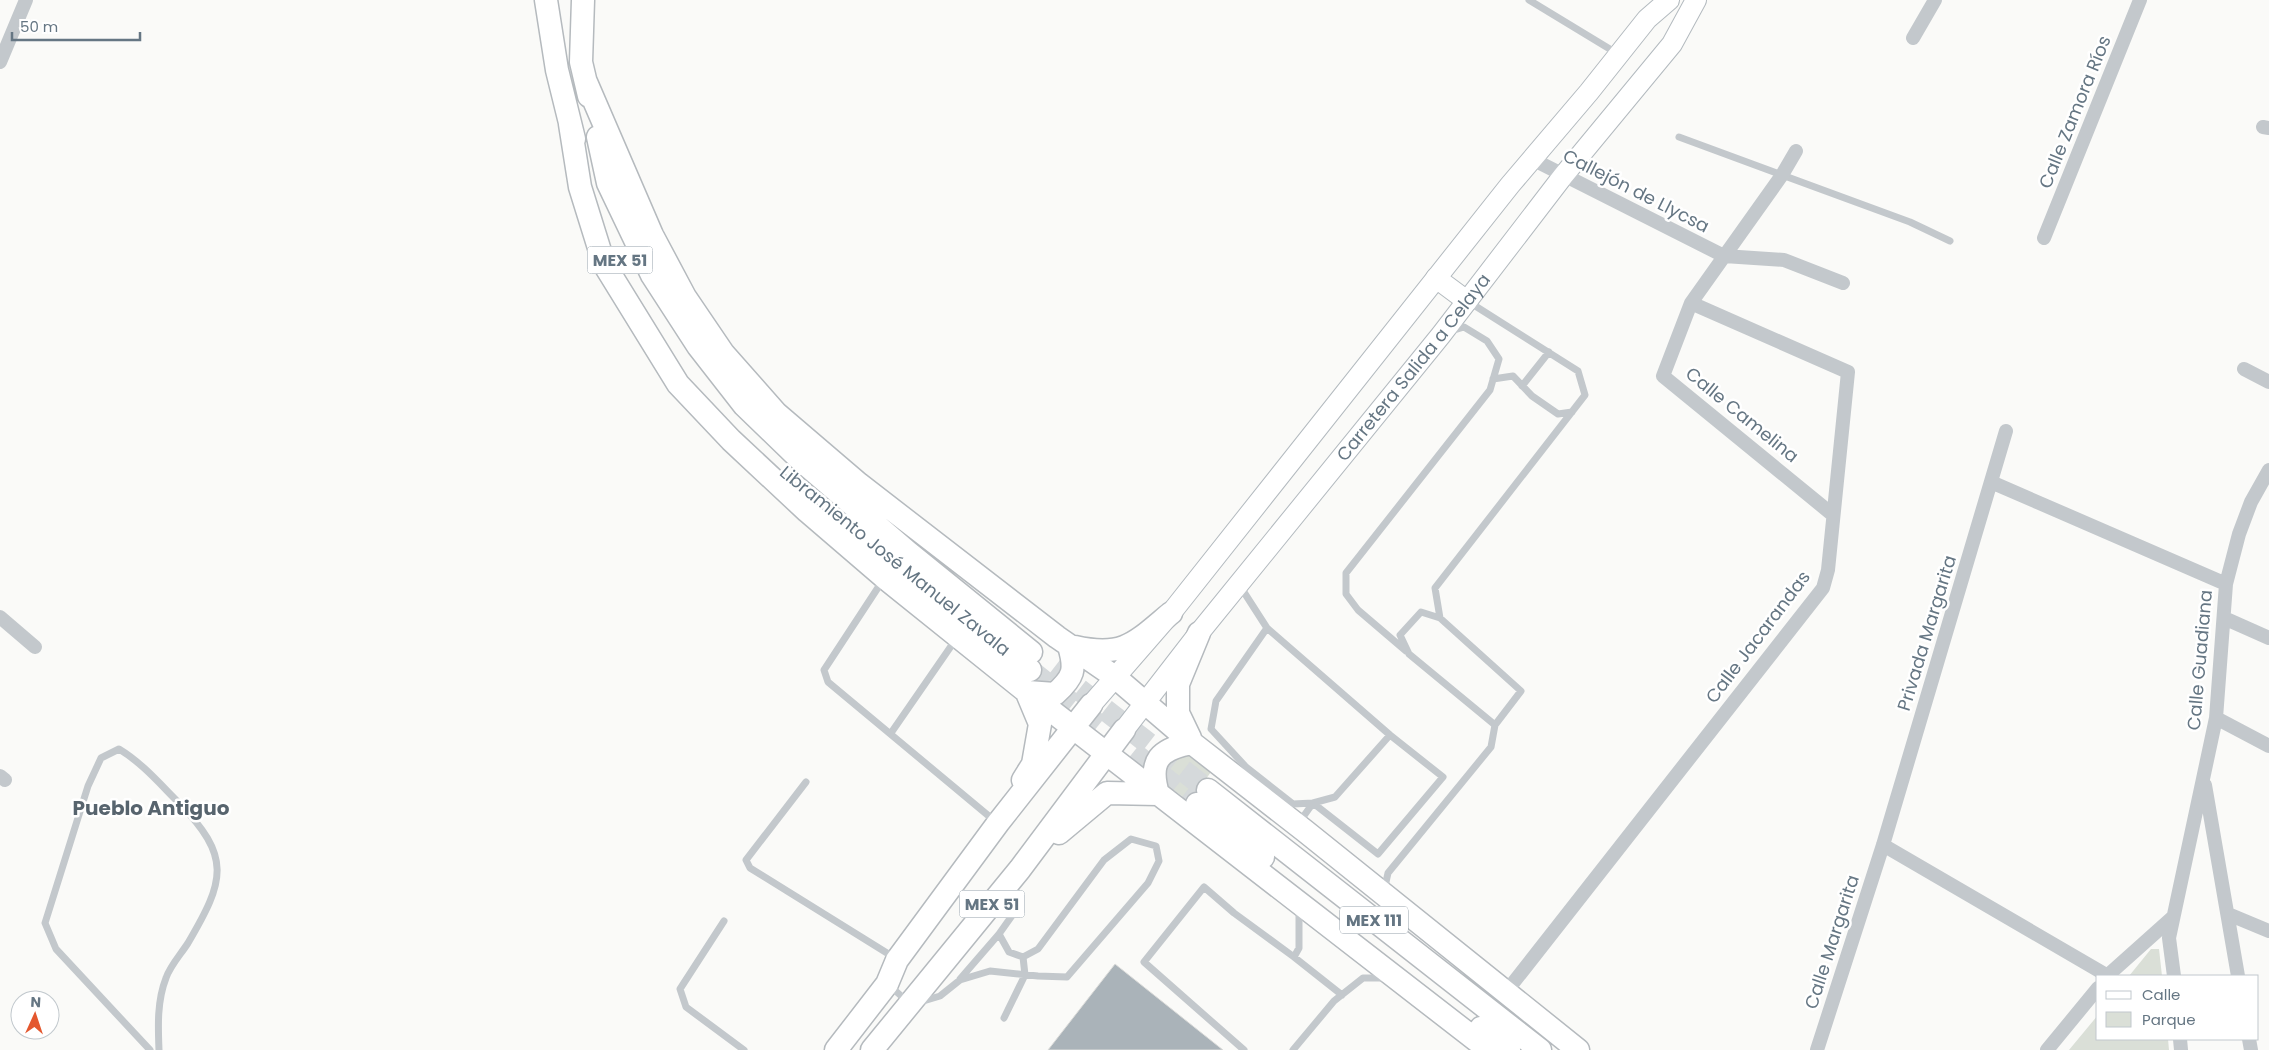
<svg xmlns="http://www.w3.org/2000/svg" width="2269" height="1050" viewBox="0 0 2269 1050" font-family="Poppins,sans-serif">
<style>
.green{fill:#dadfd7}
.building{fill:#aab3b9;stroke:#dcdcda}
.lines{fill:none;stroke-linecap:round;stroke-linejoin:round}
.primary-tunnel{stroke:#d5d9db;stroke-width:22;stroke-dasharray:22 11;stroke-linecap:butt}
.secondary-casing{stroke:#b3babf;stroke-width:22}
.primary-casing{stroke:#b5babe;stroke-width:25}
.lane{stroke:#c3c8cc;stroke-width:7}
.street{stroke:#c3c8cc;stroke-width:14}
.secondary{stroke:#fff;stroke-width:20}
.primary{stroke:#fff;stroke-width:22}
.labels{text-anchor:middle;stroke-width:5;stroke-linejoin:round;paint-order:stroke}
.shield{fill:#fff;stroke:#939fa8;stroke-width:1}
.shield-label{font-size:16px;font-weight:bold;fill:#657683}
.street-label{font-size:18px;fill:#657683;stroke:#fff}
.quarter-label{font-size:20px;font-weight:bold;fill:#57646e;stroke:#fff}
</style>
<rect width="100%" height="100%" fill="#fafaf8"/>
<path class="green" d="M1188 752 1213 769 1190 802 1164 783 1163 765Z
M2151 949H2159L2162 976H2129Z
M2098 1015V1039H2168L2169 1050H2069Z"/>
<path class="building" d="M1115 964 1223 1050H1048Z"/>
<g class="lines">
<path class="primary-tunnel" d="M1053 669 1208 790
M1030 670 1197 804"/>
<g class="secondary-casing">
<g id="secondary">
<path d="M1436 278 1467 301"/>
<path d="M1091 705 1171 613 1510 185 1589 92 1647 19 1669 0"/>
<path id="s1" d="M1124 730 1199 633 1441 335 1563 176 1672 44 1696 0"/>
</g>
</g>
<g class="primary-casing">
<path id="primary" d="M546 0 557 70 574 139
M583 0 581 62 589 96
M586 82 652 235 685 297 723 353 776 413 859 484 1057 637 1115 677 1192 743 1305 831 1578 1050
M570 124 580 187 604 264 678 384 731 440 807 511 885 578 1027 692 1489 1050
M598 137 608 183 652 275 698 346 744 405 804 463 909 553 1031 652
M848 527 1030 670
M1075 647C1124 658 1135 643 1171 613
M1027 692 1055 694C1074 677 1076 670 1069 646
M1190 738 1178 713V684L1199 633
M1023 780 1033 764 1040 724 1027 693
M1208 790 1540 1050
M1158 794C1148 760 1160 749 1192 743
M1197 804 1263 857
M1059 833 1107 793 1158 794
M1481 1028 1509 1050
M836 1050 887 984 897 960 998 823 1091 705
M872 1050 1020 869 1124 730"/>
</g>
<path class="lane" d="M1529 0 1618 54
M1679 137 1910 222 1950 241
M1493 379 1513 376 1532 396 1558 414 1572 412
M1522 386 1549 352
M883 580 824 670 828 682 996 822
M1240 586 1267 628 1390 735 1443 777 1378 854 1313 803 1293 804 1246 767 1211 729 1216 701 1267 628
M1440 618 1435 588 1585 395 1578 371 1469 302
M1406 651 1358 610 1346 594V573L1490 390 1499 359 1487 341 1464 327 1451 331
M891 733 956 639
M806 782 746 860 750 868 895 958
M1304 823 1303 817 1313 803 1335 797 1390 735
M1384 891 1388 873 1491 747 1495 725 1521 691 1440 618 1421 612 1400 635 1409 654 1495 725
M724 921 680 989 686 1007 744 1050
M1294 957 1342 995
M960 979 999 934
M890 986 908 1002
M920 1002 940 996 960 980 990 971 1038 976 1067 977 1148 883 1159 861 1156 846 1131 839 1104 860 1038 949 1023 957 1009 952 999 934 1016 910 1001 897
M1004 1018 1025 975 1023 957
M150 1050 56 949 45 923 88 786 101 758 119 749C142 763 159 783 178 802 232 857 225 880 188 943 181 954 170 966 166 978 157 1001 158 1026 159 1050
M1244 1050 1144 962 1204 887 1234 913 1294 957 1299 948V908
M1293 1050 1334 1001 1363 978H1385"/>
<path class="street" d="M1913 38 1935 0
M0 62 26 0
M2263 127 2269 128
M1796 151 1782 175 1691 303 1663 376 1833 515
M1532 159 1724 256 1784 260 1843 283
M2044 238 2140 0
M2244 369 2269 382
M1991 482 2226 584
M0 617 35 647
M2224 618 2269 638
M2216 718 2269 746
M0 776 5 780
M2205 785 2238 976
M1883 845 2108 976
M2228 914 2269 931
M2107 976 2173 917
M2174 976 2169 938 2216 718 2226 584 2239 534 2251 502 2269 470
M1506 992 1823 588 1828 570 1848 372 1691 303
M2180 1039 2181 1050
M2249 1039 2251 1050
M1817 1050 1883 845 2006 431
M2047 1050 2098 988"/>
<use href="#secondary" class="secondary"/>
<use href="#primary" class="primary"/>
</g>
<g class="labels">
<g class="shield">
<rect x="587.5" y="246.5" width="65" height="27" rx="4"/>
<rect x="959.5" y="890.5" width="65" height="27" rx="4"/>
<rect x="1340" y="906.5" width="68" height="27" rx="4"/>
</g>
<g class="shield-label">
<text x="620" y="266">MEX 51</text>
<text x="992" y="910">MEX 51</text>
<text x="1374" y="926">MEX 111</text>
</g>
<g class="street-label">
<text transform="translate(2075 112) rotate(-68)" y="6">Calle Zamora Ríos</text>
<text transform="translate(1636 191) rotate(27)" y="6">Callejón de Llycsa</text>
<text dy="6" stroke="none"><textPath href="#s1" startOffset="464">Carretera Salida a Celaya</textPath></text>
<text transform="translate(1742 415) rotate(39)" y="6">Calle Camelina</text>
<text transform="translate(895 561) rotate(39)" y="6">Libramiento José Manuel Zavala</text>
<text transform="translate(1927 633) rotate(-73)" y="6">Privada Margarita</text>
<text transform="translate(1758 637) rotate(-53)" y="6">Calle Jacarandas</text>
<text transform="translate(2200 660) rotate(-85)" y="6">Calle Guadiana</text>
<text transform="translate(1832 942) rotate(-72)" y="6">Calle Margarita</text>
</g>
<g class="quarter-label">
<text x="151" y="815">Pueblo Antiguo</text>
</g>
</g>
<rect x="2096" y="975" width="162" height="65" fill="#ffffff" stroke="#c1c8cd"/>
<rect x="2106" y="991" width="25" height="8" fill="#ffffff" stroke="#c1c8cd"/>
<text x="2142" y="1000" font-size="15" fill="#657683">Calle</text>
<rect x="2106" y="1012" width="25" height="15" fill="#dadfd7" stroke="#c1c8cd"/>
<text x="2142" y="1025" font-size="15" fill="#657683">Parque</text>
<g transform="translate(35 1015) rotate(3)"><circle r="24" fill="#ffffff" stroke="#c1c8cd"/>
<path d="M0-4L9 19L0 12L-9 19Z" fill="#e4572e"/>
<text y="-8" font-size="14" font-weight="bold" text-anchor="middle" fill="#657683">N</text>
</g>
<path d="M12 32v8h128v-8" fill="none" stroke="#657683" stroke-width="2.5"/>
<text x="20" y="32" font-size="15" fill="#657683" stroke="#ffffff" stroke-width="4" paint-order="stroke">50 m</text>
</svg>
